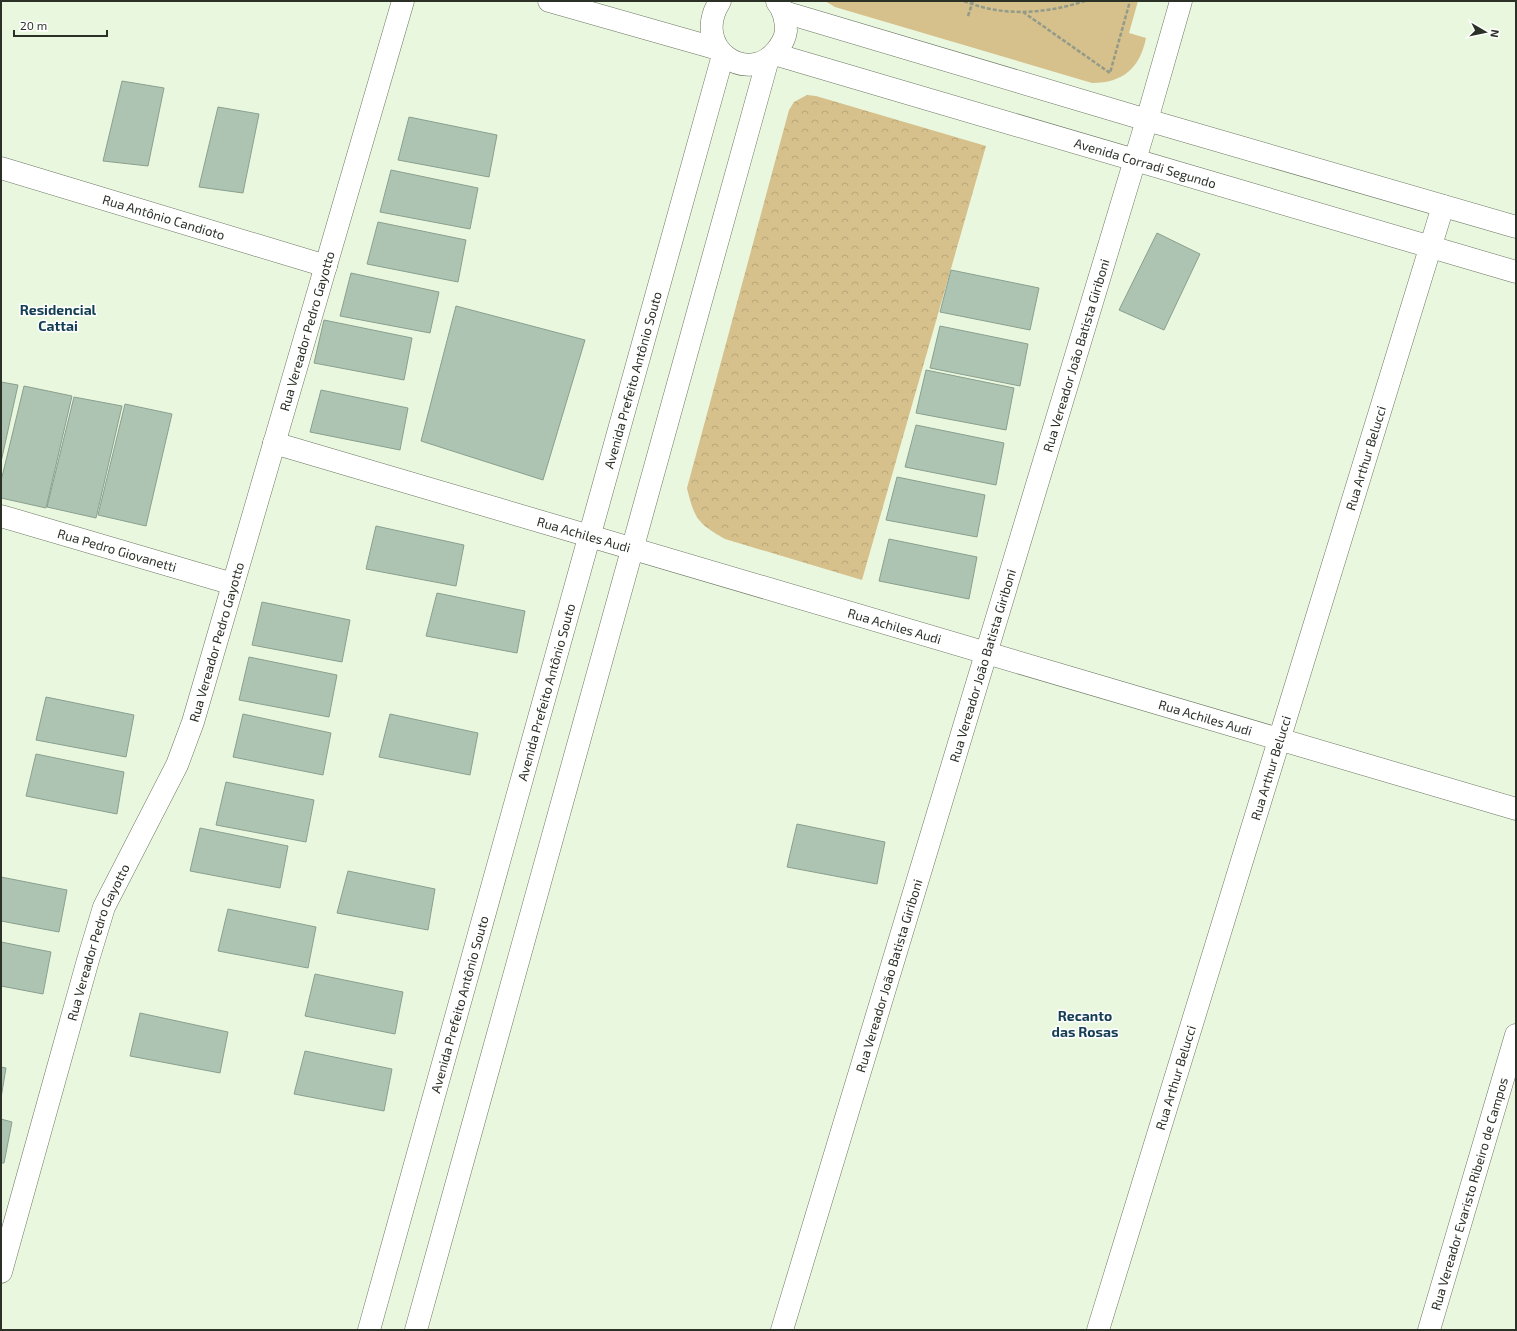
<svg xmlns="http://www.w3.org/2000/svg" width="1517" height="1331" viewBox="0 0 1517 1331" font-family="'Exo 2',sans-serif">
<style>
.grass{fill:#d6c08b}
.park{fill:url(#park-crowns)}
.building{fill:#adc4b2;stroke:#8aa08f}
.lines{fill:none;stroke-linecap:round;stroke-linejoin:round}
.minor-casing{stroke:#6b7661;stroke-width:23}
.path{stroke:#929b8a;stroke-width:2.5;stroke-dasharray:4 2;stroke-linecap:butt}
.minor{stroke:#fff;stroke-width:22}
.labels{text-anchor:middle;stroke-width:3;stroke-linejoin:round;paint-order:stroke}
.street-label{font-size:13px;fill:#2c3128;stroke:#fff}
.neighbourhood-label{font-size:14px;font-weight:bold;fill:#143e54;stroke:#fff}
</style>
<defs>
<pattern id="park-crowns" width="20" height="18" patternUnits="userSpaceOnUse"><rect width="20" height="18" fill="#d6c08b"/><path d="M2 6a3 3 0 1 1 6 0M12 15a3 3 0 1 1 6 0" fill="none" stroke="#b8a578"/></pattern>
</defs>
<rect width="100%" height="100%" fill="#eaf7df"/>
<path class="grass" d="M825 1H1138L1129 33 1146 38C1140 68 1123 83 1092 83L835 7Z"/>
<path class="park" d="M807 95 816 96 986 146 862 580 725 539C698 524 694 518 687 488L789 110 794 102Z"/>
<path class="building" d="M122 81 164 88 148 166 103 161Z
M218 107 259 114 243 193 199 187Z
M409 117 497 135 489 177 398 160Z
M391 170 478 188 470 229 380 212Z
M378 222 466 240 458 282 367 264Z
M1157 233 1200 254 1164 330 1119 310Z
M951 270 1039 288 1030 330 940 312Z
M351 273 439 292 430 333 340 316Z
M456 306 585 340 543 480 421 441Z
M324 320 412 338 404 380 314 363Z
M940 326 1028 344 1020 386 930 368Z
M926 370 1014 388 1006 430 916 413Z
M1 382 18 385 1 462Z
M24 386 72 396 46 508 1 498V481Z
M321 390 408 408 400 450 310 432Z
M74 397 122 406 96 518 47 507Z
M125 404 172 414 146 526 98 515Z
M916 425 1004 443 996 485 905 467Z
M897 477 985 495 977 537 886 520Z
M376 526 464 545 456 586 366 569Z
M889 539 977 557 969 599 879 581Z
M437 593 525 611 517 653 426 636Z
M262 602 350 620 342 662 252 645Z
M249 657 337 675 329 717 239 700Z
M46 697 134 715 126 757 36 740Z
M243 714 331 733 323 775 233 757Z
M390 714 478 733 470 775 379 757Z
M36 754 124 772 117 814 26 796Z
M226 782 314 800 306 842 216 825Z
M797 824 885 842 877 884 787 867Z
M200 828 288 846 280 888 190 871Z
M348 871 435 889 428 930 337 913Z
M1 877 67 890 59 932 1 921Z
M228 909 316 927 308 968 218 951Z
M1 942 51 952 43 994 1 986Z
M315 974 403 992 395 1034 305 1016Z
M140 1013 228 1032 220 1073 130 1056Z
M305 1051 392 1069 384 1111 294 1094Z
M1 1067 6 1068 1 1098Z
M1 1119 12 1122 4 1163H1Z"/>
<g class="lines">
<g class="minor-casing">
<g id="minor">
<path d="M549 1 718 49"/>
<path d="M720 1C690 48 748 87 777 50 782 44 785 38 786 31 786 20 784 10 777 2"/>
<path d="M784 12 1147 120 1516 227"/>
<path id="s1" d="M774 54 1516 272"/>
<path id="s2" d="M1 168 326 266"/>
<path id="s3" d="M274 443 1516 809"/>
<path id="s4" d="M1 516 233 584"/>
<path id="s5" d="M1 1272 88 960 104 907 177 765 193 722 403 1"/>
<path id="s6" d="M369 1330 723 55"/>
<path d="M416 1330 768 59"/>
<path id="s7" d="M782 1330 1147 120 1181 1"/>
<path id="s8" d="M1098 1330 1443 206"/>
<path id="s9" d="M1429 1330 1516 1035"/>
</g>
</g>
<path class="path" d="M964 1C1003 17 1045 14 1085 1
M1023 12 1110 73 1130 1
M968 16 973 1"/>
<use href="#minor" class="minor"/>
</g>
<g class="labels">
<g class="street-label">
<text dy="5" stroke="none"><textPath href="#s1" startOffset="387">Avenida Corradi Segundo</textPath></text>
<text dy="5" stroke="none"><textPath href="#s2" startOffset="170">Rua Antônio Candioto</textPath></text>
<text dy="5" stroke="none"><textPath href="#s5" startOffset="992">Rua Vereador Pedro Gayotto</textPath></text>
<text dy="5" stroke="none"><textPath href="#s7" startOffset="1018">Rua Vereador João Batista Giriboni</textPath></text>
<text dy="5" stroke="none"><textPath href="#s6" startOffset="986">Avenida Prefeito Antônio Souto</textPath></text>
<text dy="5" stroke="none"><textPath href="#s8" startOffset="912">Rua Arthur Belucci</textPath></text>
<text dy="5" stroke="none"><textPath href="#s3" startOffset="323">Rua Achiles Audi</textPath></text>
<text dy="5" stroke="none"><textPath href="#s4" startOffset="121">Rua Pedro Giovanetti</textPath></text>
<text dy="5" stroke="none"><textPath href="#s3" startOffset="647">Rua Achiles Audi</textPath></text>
<text dy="5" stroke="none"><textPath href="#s5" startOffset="668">Rua Vereador Pedro Gayotto</textPath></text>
<text dy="5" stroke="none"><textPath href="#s7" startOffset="694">Rua Vereador João Batista Giriboni</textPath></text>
<text dy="5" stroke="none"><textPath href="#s6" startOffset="662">Avenida Prefeito Antônio Souto</textPath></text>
<text dy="5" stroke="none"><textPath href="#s3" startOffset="971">Rua Achiles Audi</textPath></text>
<text dy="5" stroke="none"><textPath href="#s8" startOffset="588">Rua Arthur Belucci</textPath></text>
<text dy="5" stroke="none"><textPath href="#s5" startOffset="344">Rua Vereador Pedro Gayotto</textPath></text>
<text dy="5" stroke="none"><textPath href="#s7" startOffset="370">Rua Vereador João Batista Giriboni</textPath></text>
<text dy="5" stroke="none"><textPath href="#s6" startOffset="338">Avenida Prefeito Antônio Souto</textPath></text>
<text dy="5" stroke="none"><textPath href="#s8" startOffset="264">Rua Arthur Belucci</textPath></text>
<text dy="5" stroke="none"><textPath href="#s9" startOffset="142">Rua Vereador Evaristo Ribeiro de Campos</textPath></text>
</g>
<g class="neighbourhood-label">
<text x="58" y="315">Residencial<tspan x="58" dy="16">Cattai</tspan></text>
<text x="1085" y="1021">Recanto<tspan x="1085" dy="16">das Rosas</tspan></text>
</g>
</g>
<rect width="1517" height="1331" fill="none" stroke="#2c3128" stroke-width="4"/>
<g transform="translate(1485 32) rotate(99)" stroke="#ffffff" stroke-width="3" paint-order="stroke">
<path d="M0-3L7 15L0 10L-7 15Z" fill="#2c3128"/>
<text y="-6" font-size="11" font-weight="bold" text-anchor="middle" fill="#2c3128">N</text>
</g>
<path d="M14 30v6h93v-6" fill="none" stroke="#2c3128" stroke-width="2"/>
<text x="20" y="30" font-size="12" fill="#2c3128" stroke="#ffffff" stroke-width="3" paint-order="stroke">20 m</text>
</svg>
